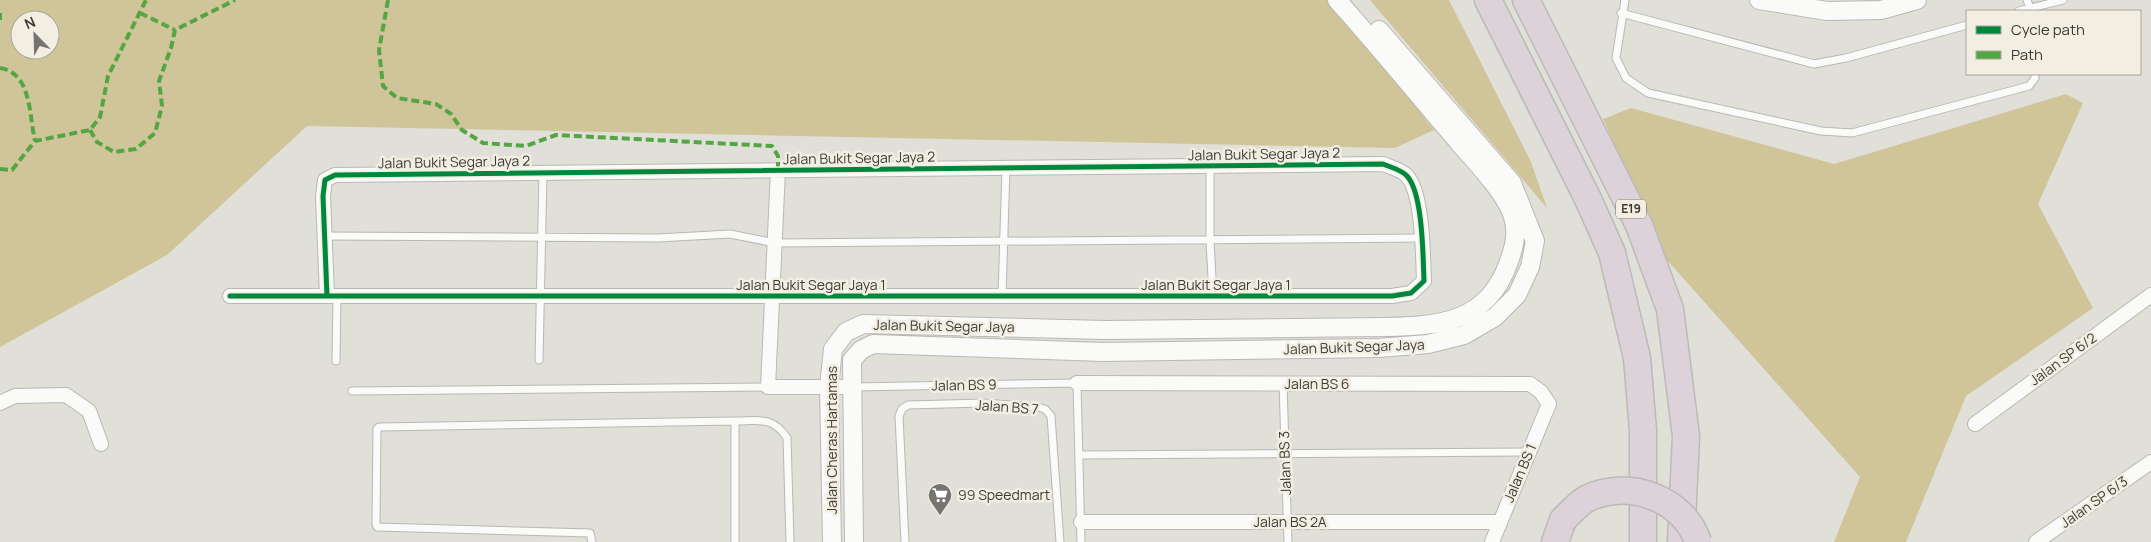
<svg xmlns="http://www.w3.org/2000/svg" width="2151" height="542" viewBox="0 0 2151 542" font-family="Manrope,sans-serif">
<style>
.forest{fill:#d0c599;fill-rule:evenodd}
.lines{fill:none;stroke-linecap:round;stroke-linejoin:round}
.service-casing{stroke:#b9b8b2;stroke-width:9}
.minor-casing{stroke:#b9b8b2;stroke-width:16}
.tertiary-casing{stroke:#b9b8b2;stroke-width:20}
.motorway-casing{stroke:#bbbab6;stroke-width:29}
.service{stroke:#fafaf9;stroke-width:7}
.minor{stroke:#fafaf9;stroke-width:14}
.tertiary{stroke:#fafaf9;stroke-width:18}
.motorway{stroke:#dcd3da;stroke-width:26}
.motorway-bridge-casing{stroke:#bbbab6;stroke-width:29;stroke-linecap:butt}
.motorway-bridge{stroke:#dcd3da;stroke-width:26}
.quiet{stroke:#54a644;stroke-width:4;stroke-dasharray:8 4;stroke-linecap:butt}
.cycleway-casing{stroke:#f2eee1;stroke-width:8}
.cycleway{stroke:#00873e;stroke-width:5}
.labels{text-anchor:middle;stroke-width:5;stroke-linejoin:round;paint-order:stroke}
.shield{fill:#f2eee1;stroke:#737169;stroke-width:1}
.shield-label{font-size:12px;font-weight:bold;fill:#3c3b36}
.street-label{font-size:14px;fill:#3c3b36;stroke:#f2eee1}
.poi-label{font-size:14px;fill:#3c3b36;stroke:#f2eee1;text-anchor:start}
</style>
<rect width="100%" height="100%" fill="#e0dfd8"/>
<path class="forest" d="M0 0H1331L1434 130 1395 148 307 126 167 255 0 347ZM20 20H50V50H20Z
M1370 0H1449L1531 162 1547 208Z
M2066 94 2083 103 2038 204 2093 308 1966 396 1906 542H1834L1860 477 1667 260 1603 119 1631 108 1834 164Z"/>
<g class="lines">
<g class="service-casing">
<path id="service" d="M1625 0 1616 58 1626 78 1648 93 1821 131 1852 133 2029 86 2035 78V74
M2027 0 2030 8
M2019 11 2063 0
M1621 13 1814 64 1846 58 1967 25
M1210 165V241L1213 296
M325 236 658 238 730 234 775 243 1422 238
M1002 296 1006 168
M539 360 543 173
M336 361 337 296
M1283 384 1288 542
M854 387 1077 383 1081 542
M352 391 768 387
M1079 455 1529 452
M592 542 590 533 377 527 376 524 377 429 379 427 735 421
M735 542V421C759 421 773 416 787 438L790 542
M905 542 899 416 902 409 908 405 983 403 1038 407 1045 409 1051 416 1060 542"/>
</g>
<g class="minor-casing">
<path id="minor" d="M778 170 768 387H851
M230 296C617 296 1005 296 1392 296L1411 293 1424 281C1423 257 1423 193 1407 176 1402 170 1390 167 1383 164L335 175 325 180 323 196 327 296
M1077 383 1530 384 1541 392 1549 404 1492 542
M0 403 15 396 66 395 89 411 101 444
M1975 424 2151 295
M1081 522H1500
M2036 542 2151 462"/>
</g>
<g class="tertiary-casing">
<path id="tertiary" d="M1759 0 1827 11 1881 10 1917 0
M832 542 829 387 833 349 846 332 863 324 1105 330 1384 327C1438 326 1487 323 1508 264 1514 248 1518 234 1513 217 1507 195 1475 161 1460 144 1419 96 1379 47 1337 0
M854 542 852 360 861 350 873 344 1103 352 1379 348 1428 344 1464 335 1495 317 1517 295 1530 267 1535 241 1512 183 1379 30"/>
</g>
<g class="motorway-casing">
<path id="motorway" d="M1488 0 1588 199 1612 253 1637 358 1643 430V542
M1526 0 1639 225 1670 309 1686 436 1681 542
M1555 542 1563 520"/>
</g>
<use href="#service" class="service"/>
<use href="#minor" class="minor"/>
<use href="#tertiary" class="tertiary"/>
<use href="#motorway" class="motorway"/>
<g class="motorway-bridge-casing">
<path id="motorway-bridge" d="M1563 520C1570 513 1578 504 1586 499 1627 478 1684 498 1698 542"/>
</g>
<use href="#motorway-bridge" class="motorway-bridge"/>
<path class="quiet" d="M388 0 379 50 383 86 397 98 436 104 451 114 462 130 483 143 526 146 556 135 772 146 778 156V170
M0 13V20
M140 13 175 30
M0 68C32 73 29 116 35 141
M90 130 97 142 114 152 136 149 155 133 162 106 159 81 171 48 175 30 235 0
M0 169 12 170 35 141 90 130 100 117 108 76 146 0"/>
<g class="cycleway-casing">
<path id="cycleway" d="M230 296C617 296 1005 296 1392 296L1411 293 1424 281C1423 257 1423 193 1407 176 1402 170 1390 167 1383 164L335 175 325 180 323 196 327 296"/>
</g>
<use href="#cycleway" class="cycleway"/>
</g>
<defs>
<g id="supermarket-pin" transform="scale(1.25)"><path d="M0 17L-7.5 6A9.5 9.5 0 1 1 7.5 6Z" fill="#75746f" stroke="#f2eee1"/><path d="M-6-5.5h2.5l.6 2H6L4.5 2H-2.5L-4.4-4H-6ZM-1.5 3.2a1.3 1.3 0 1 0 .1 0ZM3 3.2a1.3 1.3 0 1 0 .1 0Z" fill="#fff"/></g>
</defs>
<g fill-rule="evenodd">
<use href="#supermarket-pin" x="940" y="495"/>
</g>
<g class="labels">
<rect class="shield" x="1616" y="199.5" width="30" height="19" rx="4"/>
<g class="shield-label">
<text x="1631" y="213">E19</text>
</g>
<g class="street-label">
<text transform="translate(1264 154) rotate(-1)" y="5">Jalan Bukit Segar Jaya 2</text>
<text transform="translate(859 158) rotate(-1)" y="5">Jalan Bukit Segar Jaya 2</text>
<text transform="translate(454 162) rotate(-1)" y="5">Jalan Bukit Segar Jaya 2</text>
<text x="811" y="290">Jalan Bukit Segar Jaya 1</text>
<text x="1216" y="290">Jalan Bukit Segar Jaya 1</text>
<text transform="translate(944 326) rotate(1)" y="5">Jalan Bukit Segar Jaya</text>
<text transform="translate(1354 347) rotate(-2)" y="5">Jalan Bukit Segar Jaya</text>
<text transform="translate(2063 359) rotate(-36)" y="5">Jalan SP 6/2</text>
<text x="1317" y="389">Jalan BS 6</text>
<text transform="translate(964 385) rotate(-1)" y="5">Jalan BS 9</text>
<text transform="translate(1007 407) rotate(4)" y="5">Jalan BS 7</text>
<text transform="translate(832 440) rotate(-90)" y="5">Jalan Cheras Hartamas</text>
<text transform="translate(1285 463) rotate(-92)" y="5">Jalan BS 3</text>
<text transform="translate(1520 473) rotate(-67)" y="5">Jalan BS 1</text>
<text transform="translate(2094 502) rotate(-35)" y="5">Jalan SP 6/3</text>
<text x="1290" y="527">Jalan BS 2A</text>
</g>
<g class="poi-label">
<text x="958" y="500">99 Speedmart</text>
</g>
</g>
<rect x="1966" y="10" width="175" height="65" fill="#f2eee1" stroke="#a9a69d"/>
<rect x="1976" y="26" width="25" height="8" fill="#00873e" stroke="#a9a69d"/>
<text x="2011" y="35" font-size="15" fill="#3c3b36">Cycle path</text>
<rect x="1976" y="51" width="25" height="8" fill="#54a644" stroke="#a9a69d"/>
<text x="2011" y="60" font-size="15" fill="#3c3b36">Path</text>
<g transform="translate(35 35) rotate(337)"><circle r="24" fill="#f2eee1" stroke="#a9a69d"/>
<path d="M0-4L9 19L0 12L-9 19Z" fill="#75746f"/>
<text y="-8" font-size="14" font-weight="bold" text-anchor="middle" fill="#3c3b36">N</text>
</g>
</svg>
